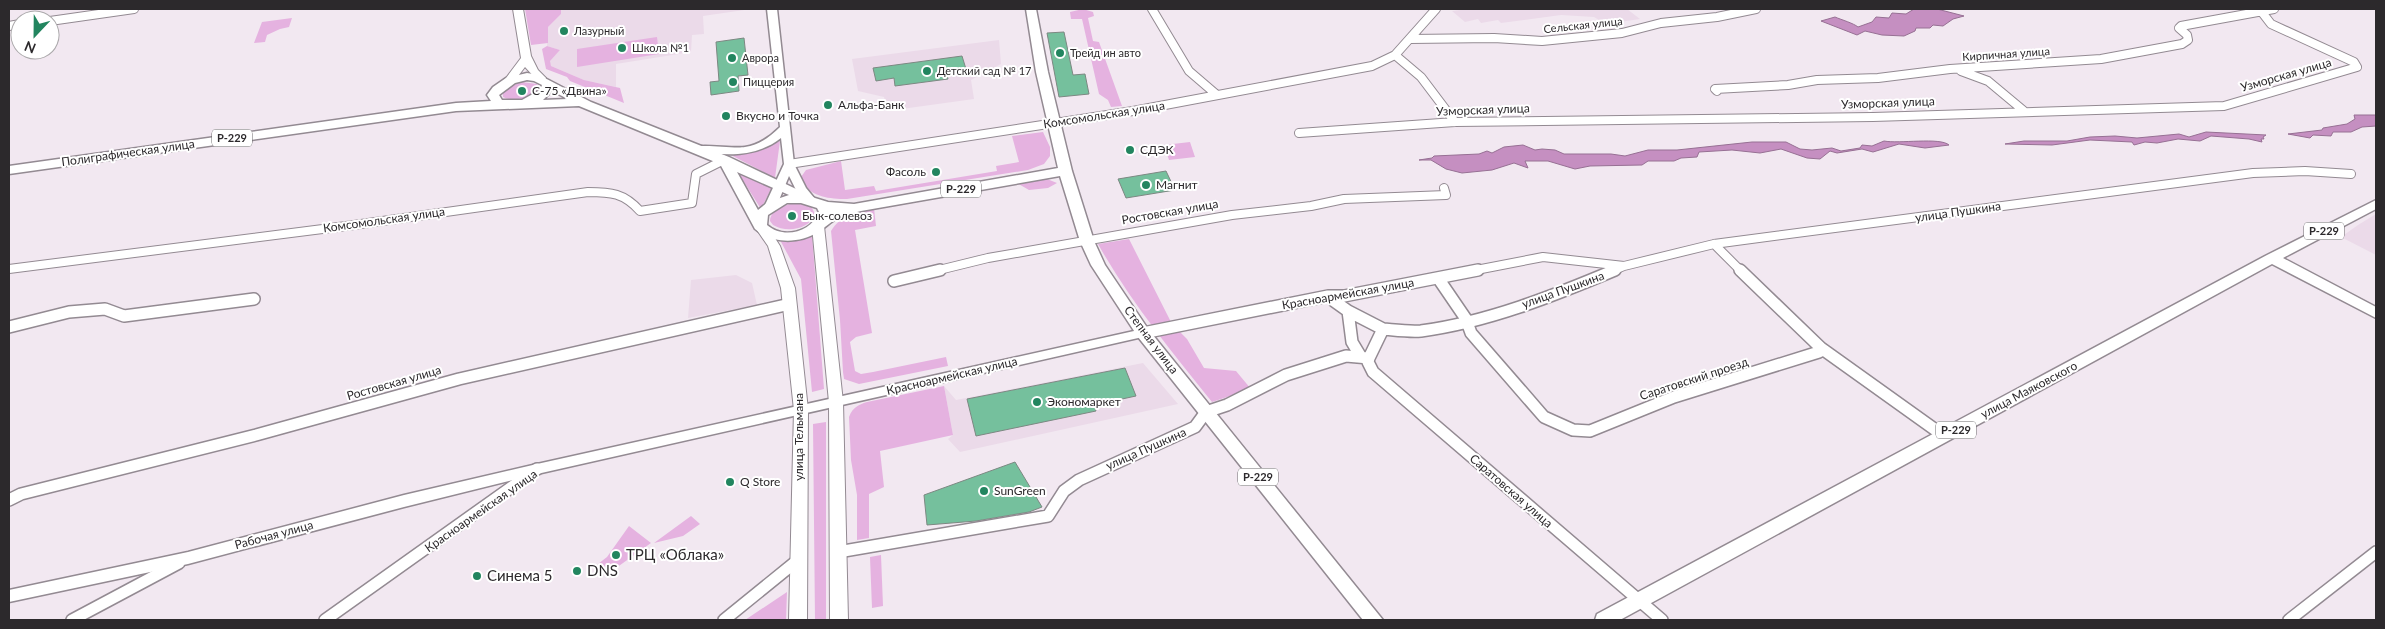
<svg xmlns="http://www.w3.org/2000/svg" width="2385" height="629" viewBox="0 0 2385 629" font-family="Lato,sans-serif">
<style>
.built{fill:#ebdae9}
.green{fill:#e5b2e0}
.water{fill:#c58fc1;stroke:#977094}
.building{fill:#75c09d;stroke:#7c8882}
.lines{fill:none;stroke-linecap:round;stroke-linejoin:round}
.minor-far1-casing{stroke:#938a92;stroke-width:10}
.minor-casing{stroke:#938a92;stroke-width:14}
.tertiary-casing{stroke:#938a92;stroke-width:3}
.secondary-casing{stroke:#938a92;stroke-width:2}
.primary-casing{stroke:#938a92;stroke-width:3}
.minor-far1{stroke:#fff;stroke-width:8}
.minor{stroke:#fff;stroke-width:11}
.tertiary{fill:#fff;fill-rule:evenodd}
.secondary{fill:#fff;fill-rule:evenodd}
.primary{fill:#fff;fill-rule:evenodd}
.poi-dot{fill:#22855f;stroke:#fff;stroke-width:2}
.labels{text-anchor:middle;stroke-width:4;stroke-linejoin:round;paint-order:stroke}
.far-street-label{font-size:11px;fill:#2c292c;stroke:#fff}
.far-poi-label{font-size:11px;fill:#2c292c;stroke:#fff;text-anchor:start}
.shield{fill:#fff;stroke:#6b696b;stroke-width:1}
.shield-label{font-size:11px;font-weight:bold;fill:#2c292c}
.street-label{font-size:12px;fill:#2c292c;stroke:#fff}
.poi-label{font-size:12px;fill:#2c292c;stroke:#fff;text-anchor:start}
.near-poi-label{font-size:15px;fill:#2c292c;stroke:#fff;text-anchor:start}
</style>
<rect width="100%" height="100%" fill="#f2e8f1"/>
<path class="built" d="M559 9H751L703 16 704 34 692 35 691 52 616 64V87L584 80 551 66 549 61 560 50 547 46 548 27 561 14Z
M1469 9H1627L1640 19 1606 24 1594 17 1561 15 1501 23 1498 20 1481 23 1478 19 1465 22 1452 11Z
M999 40 1001 64 971 80 974 99 887 111 884 97 858 91 852 59Z
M2376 214V255L2341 237 2358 225Z
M736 275 752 283 757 305 688 318 691 280Z
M1143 363 1178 404 960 452 948 439 953 435 944 386 956 400Z"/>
<path class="green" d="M525 9H561V14L548 27V43L531 45Z
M1083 9 1093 12 1094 16 1088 18 1093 41 1099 42 1122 106 1111 107 1108 100 1099 94 1082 19H1071L1070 12Z
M292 18 289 27 280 29 267 35 265 42 254 43 262 22Z
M657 37 659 54 577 67V49Z
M547 46 560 50 550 61 551 66 584 80 620 88 624 103 570 81 567 77 546 69 542 49Z
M522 82 537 84 539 89C531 99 515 103 503 97V92L508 87Z
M1043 132 1050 147V156L1044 164 1028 170 847 199C829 199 813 197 802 183L801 177 806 170 841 161 845 190 874 186 876 191 997 171 996 166 1019 162 1012 136Z
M780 141 775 178 729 154 758 151Z
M1190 142 1195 157 1169 160 1164 145Z
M737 171 772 187 761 209Z
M1037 178 1047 179 1057 183 1048 188 1029 190 1015 182Z
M793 203 806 204 812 208 815 214C809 230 786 233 773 225L770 221C771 209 783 206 793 203Z
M874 208 876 226 855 230 872 333 856 337 850 342 855 371 861 374 873 372 946 357 948 366 859 384 844 379 843 372 840 320 831 231C841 215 856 211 874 208Z
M812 234 824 389 812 392 801 279 780 240Z
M1129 239 1172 324 1187 339 1204 368 1236 371 1251 389 1212 402C1171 351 1130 301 1098 244Z
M944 386 953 435 880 451 884 487 869 494V538L857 540V495L851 460 849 417C853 407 858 405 867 402Z
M826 422V620H815L813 424Z
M691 516 700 524 683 536 654 543Z
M629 526 651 543 609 573 598 564 607 557Z
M881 555 883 606 872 608 870 557Z
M787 592 786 620H745Z"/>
<path class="water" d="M1914 9H1937L1964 16 1953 19 1943 26 1933 25 1930 28H1916L1915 31 1904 36 1882 35 1865 31 1857 35 1821 21 1835 17C1842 20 1853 23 1858 27L1872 22 1876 17 1889 18 1892 13 1906 14Z
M2354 115H2376V126L2362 127 2351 132H2333L2331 136 2313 135 2310 138 2288 134 2322 130 2323 128 2347 124 2355 119Z
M2206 132 2266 135 2263 137 2264 139H2261L2262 142 2249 139 2211 136 2200 141 2178 139 2157 143 2145 142 2134 145 2132 142 2090 140 2052 145 2005 144 2024 141H2067L2090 137 2115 136 2137 138 2179 134 2189 137Z
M1884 141C1899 144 1940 137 1949 145L1925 148 1899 144 1873 152 1862 149 1837 153 1830 151 1820 159 1807 158 1781 149 1760 153 1732 150 1699 152 1697 157 1681 158 1674 161H1648L1642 165 1590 166 1575 169 1548 161H1525L1528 168 1514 163 1492 170 1462 173 1446 169 1431 160H1419L1432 158 1434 156 1479 154 1487 151 1492 153 1504 147 1523 145 1535 150 1542 149 1555 150 1564 154H1611L1625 156 1648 150H1677L1752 142H1786L1800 149 1812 150 1832 148 1841 151 1860 148 1862 145 1872 146Z"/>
<path class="building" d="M1064 32 1073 75 1085 74 1089 94 1059 97 1047 33Z
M744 38 748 75 738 76 739 91 711 95 710 82 719 81 716 42Z
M962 56 966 69 946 71 948 79 895 86 894 78 876 81 873 68Z
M1166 171 1175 190 1126 198 1118 179Z
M1125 368 1136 396 1094 405 1096 411 976 436 967 399Z
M1015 462 1042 507 1029 512 976 521 927 525 924 495Z"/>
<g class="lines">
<g class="minor-far1-casing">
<path id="minor-far1" d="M1152 9 1189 71 1217 95
M50 21 134 9
M9 26 20 24
M1410 39 1494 38 1542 41 1622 33 1661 23 1717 17 1756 9
M1395 55 1421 77 1455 122
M1961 71 1988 81 2024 111
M1717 91 1715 89 1788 85 1817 80 1878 78 1950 69 2101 59 2182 44 2188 40 2187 35 2179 28 2181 26 2274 9
M1299 133 1455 122 1873 117 2224 106 2357 67 2354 62 2271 24 2261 11
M789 164 1133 111 1372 66 1395 55 1436 9
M1714 244 1741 271
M9 269 354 225 588 192C611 192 624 193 640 211L692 203 696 174 724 160
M935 271 988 258 1232 215 1311 206 1344 199 1446 195 1444 188
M1471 271 1543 257 1624 266
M1612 271 1624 266 1714 244 2253 173 2305 171 2351 174"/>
</g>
<g class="minor-casing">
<path id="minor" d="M1438 278 1466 319 1471 333 1544 417 1573 430 1590 431 1674 397 1819 352 1821 348 1740 270
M894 281 940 270
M1332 296 1334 301 1348 311 1352 342 1361 357
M1348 311 1383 329
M9 327 69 312 105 309 124 316 254 299
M1143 333 1328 296H1344L1478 270
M1821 348 1944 436
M1369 358 1368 362 1373 372 1662 620
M9 500 21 494 256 435 459 379 790 304
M838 552 1048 516 1064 491 1079 480 1195 427 1206 412 1227 405 1286 375 1346 356 1369 358 1383 329C1395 330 1409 332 1421 331 1488 322 1553 296 1615 270
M72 620 179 563
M325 620 537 469
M724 620 798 560
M2289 620 2376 552"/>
</g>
<g class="tertiary-casing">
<path id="tertiary" d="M767 9H777L794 164 806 188 815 199 809 202C799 200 794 185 789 176L777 205 771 208 765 205 784 164 781 138C757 157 724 157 695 150L694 148C699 143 733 149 745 147 759 145 770 137 780 127Z
M1143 329 1147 330 1149 333 1147 336 537 474 404 507 188 564 9 602V590L188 552 404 495 537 464Z"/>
</g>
<g class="secondary-casing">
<path id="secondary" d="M513 9H523L531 56 538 70 546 78 545 80H537L525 67 512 84 508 85 503 82 521 58Z
M818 222 824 226 843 402 848 620H830L829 402 812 226Z
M763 226 768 227 780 246 795 288 808 410 807 620H789L794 410 781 288 768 246 757 230Z"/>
</g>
<g class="primary-casing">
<path id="primary" d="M1026 9H1036L1048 72 1072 171 1094 241 1105 265 1148 329 1383 620H1363L1138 337 1091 265 1080 241 1060 176 861 211C853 213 845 215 838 218 830 222 825 228 818 232 799 244 772 244 755 229L720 164 579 106 456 111 9 174V166L456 103 491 101 487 95 493 87 506 78 527 73 539 75 591 102 729 157 815 198 828 202 854 204 1058 168 1036 72ZM527 80 534 81 542 85 540 90 522 100H502L499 95 515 83ZM552 91 568 99 543 100ZM737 172 789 195 768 202 758 210ZM787 203H801L817 208 819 212C811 233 783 239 767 225L768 215Z
M2376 200V209L2283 258 2376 307V318L2272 264 1620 620H1595L1597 614 2267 255Z"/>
</g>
<use href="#minor-far1" class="minor-far1"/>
<use href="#minor" class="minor"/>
<use href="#tertiary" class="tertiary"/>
<use href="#secondary" class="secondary"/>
<use href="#primary" class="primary"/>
</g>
<g class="poi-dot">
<circle cx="564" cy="31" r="5"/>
<circle cx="622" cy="48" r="5"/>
<circle cx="1060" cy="53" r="5"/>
<circle cx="732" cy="58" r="5"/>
<circle cx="927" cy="71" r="5"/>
<circle cx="733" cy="82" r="5"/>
<circle cx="522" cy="91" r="5"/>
<circle cx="828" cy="105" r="5"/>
<circle cx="726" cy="116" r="5"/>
<circle cx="1130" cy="150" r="5"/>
<circle cx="936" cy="172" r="5"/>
<circle cx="1146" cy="185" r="5"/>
<circle cx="792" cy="216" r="5"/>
<circle cx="1037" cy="402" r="5"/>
<circle cx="730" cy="482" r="5"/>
<circle cx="984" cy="491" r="5"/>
<circle cx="616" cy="555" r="5"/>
<circle cx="577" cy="571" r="5"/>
<circle cx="477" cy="576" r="5"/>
</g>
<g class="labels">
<g class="far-street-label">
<text transform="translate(1583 25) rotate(-6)" y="4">Сельская улица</text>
<text transform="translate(2006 54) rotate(-4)" y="4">Кирпичная улица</text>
</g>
<g class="far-poi-label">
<text x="574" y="35">Лазурный</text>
<text x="632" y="52">Школа №1</text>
<text x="1070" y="57">Трейд ин авто</text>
<text x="742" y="62">Аврора</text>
<text x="937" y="75">Детский сад № 17</text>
<text x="743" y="86">Пиццерия</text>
</g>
<g class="shield">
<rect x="212" y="129.5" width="40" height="17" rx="4"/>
<rect x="941" y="180.5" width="40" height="17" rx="4"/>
<rect x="2304" y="222.5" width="40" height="17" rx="4"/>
<rect x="1936" y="421.5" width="40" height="17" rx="4"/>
<rect x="1238" y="468.5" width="40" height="17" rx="4"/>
</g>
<g class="shield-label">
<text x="232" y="142">Р-229</text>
<text x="961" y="193">Р-229</text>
<text x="2324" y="235">Р-229</text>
<text x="1956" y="434">Р-229</text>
<text x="1258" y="481">Р-229</text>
</g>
<g class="street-label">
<text transform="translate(2286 75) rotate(-16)" y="4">Узморская улица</text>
<text transform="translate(1888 103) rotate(-2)" y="4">Узморская улица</text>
<text transform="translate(1483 110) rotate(-2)" y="4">Узморская улица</text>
<text transform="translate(1104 115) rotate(-9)" y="4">Комсомольская улица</text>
<text transform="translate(128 153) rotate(-8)" y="4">Полиграфическая улица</text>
<text transform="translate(1170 212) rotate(-10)" y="4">Ростовская улица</text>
<text transform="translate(1958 212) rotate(-8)" y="4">улица Пушкина</text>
<text transform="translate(384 220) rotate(-8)" y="4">Комсомольская улица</text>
<text transform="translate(1563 290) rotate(-20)" y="4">улица Пушкина</text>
<text transform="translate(1348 294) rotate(-10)" y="4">Красноармейская улица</text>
<text transform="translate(1151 340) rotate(53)" y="4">Степная улица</text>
<text transform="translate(952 376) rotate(-13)" y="4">Красноармейская улица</text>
<text transform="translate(1694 379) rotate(-18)" y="4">Саратовский проезд</text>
<text transform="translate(394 383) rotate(-16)" y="4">Ростовская улица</text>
<text transform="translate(2029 390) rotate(-28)" y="4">улица Маяковского</text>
<text transform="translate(799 437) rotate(-90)" y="4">улица Тельмана</text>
<text transform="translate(1146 449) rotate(-24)" y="4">улица Пушкина</text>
<text transform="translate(1511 491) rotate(41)" y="4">Саратовская улица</text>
<text transform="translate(481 511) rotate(-35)" y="4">Красноармейская улица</text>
<text transform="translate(274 535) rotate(-15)" y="4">Рабочая улица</text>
</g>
<g class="poi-label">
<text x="532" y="95">С-75 «Двина»</text>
<text x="838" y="109">Альфа-Банк</text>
<text x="736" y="120">Вкусно и Точка</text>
<text x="1140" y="154">СДЭК</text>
<text x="926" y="176" text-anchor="end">Фасоль</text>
<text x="1156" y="189">Магнит</text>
<text x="802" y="220">Бык-солевоз</text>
<text x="1047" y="406">Экономаркет</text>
<text x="740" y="486">Q Store</text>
<text x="994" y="495">SunGreen</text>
</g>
<g class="near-poi-label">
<text x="626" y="560">ТРЦ «Облака»</text>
<text x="587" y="576">DNS</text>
<text x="487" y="581">Синема 5</text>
</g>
</g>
<rect width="2385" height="629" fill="none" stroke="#2c292c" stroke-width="20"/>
<g transform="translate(35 35) rotate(202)"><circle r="24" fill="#ffffff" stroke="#aba9ab"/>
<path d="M0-4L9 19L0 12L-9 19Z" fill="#22855f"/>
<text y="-8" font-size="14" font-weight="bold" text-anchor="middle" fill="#2c292c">N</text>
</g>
</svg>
